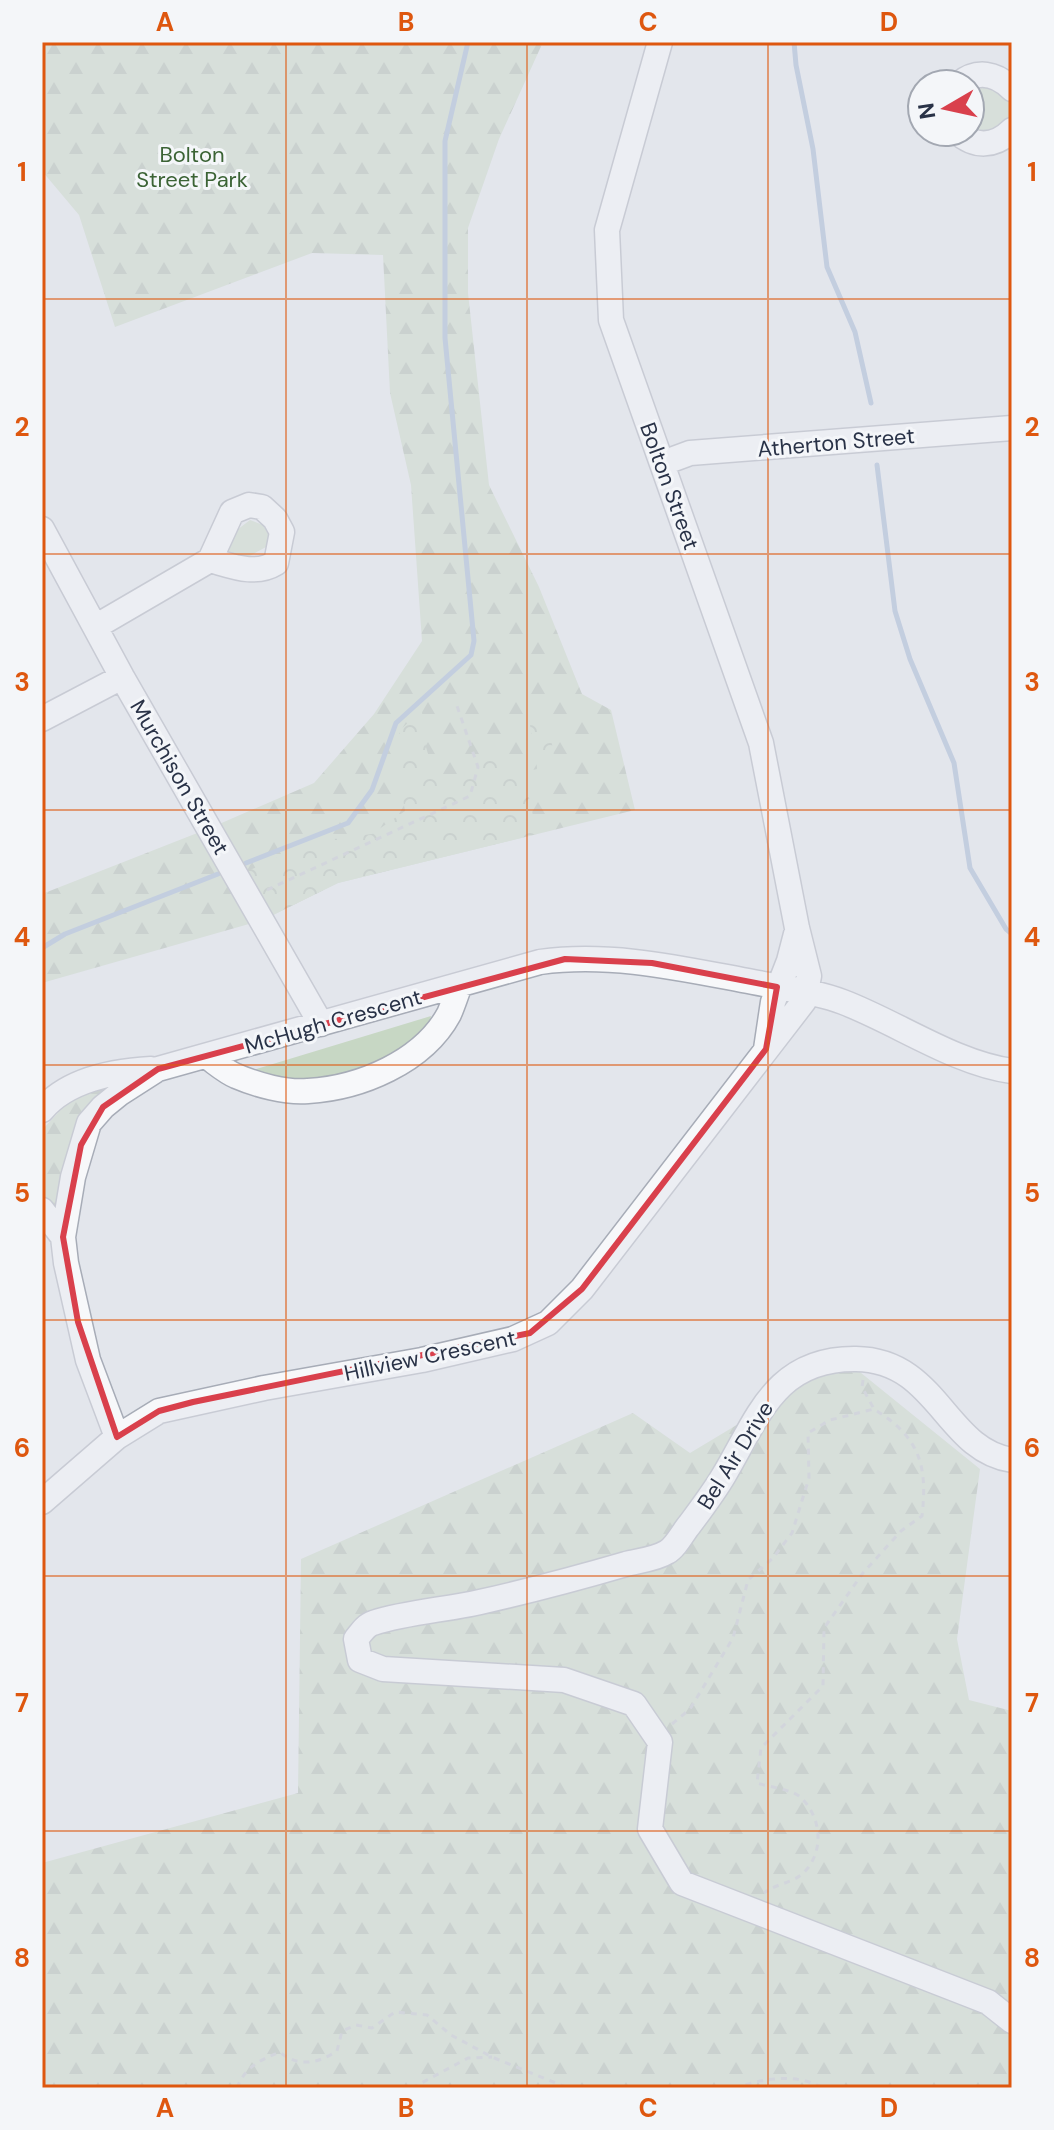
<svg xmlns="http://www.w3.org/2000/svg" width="1054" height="2130" viewBox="0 0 1054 2130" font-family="'DM Sans',sans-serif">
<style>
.grass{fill:#c7d7c4}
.forest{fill:url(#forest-firs)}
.park{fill:url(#park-crowns)}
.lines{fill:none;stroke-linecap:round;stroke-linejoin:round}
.stream{stroke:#9cb1cf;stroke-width:5}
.minor-casing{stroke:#a7acb7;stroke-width:27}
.path{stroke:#bdc1c8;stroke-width:3;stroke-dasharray:6 6;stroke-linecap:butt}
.minor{stroke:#f7f8fa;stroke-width:24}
.marked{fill:none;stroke:#d9404c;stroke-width:6;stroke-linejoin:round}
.grid{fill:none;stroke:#de570f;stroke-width:2;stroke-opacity:0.55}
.labels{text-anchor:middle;stroke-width:6;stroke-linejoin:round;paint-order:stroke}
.park-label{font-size:22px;fill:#3b6335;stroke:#f4f6f9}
.street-label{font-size:22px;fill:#293247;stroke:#f4f6f9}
.neatline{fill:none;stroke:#de570f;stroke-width:3}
.grid-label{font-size:26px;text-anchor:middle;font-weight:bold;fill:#de570f}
</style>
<defs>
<pattern id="forest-firs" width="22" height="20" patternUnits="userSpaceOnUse" patternTransform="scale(2)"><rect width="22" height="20" fill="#c7d7c4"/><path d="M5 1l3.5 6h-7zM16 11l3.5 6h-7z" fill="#abb9aa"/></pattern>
<pattern id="park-crowns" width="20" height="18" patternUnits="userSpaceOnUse" patternTransform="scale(2)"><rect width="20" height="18" fill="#c7d7c4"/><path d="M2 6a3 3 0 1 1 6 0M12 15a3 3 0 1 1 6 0" fill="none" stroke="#abb9aa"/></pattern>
</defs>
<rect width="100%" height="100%" fill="#e3e6ec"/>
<path class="grass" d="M985 83C991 86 1003 90 1008 95 1021 108 1008 126 999 136L970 132V88Z
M250 520 263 525 269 535 266 547 246 558 222 552 237 530Z
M431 1016 427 1034 394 1062 331 1084 243 1073Z"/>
<path class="forest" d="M42 42H543L499 139 468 228V293L489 485 539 587 582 694 611 710 635 810 338 883 263 920 42 983V894L210 828 314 783 374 714 422 641 411 485 390 393 383 255 312 253 115 327 79 215 42 171Z
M111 1080 61 1211 42 1203 43 1129 77 1092Z
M845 1360 980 1469 957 1639 969 1700 1012 1711V2088H42V1863L298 1793 301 1559 633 1413 690 1453Z"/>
<path class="park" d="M422 710C423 746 427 762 450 790L478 767 483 757 492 758 512 775 537 769 529 718 538 714 550 732 556 769 527 788 537 834 338 883 263 920 237 876 311 842 372 834 405 811 397 764 400 730Z"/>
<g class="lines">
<path class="stream" d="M794 42 796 65 813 149 827 267 855 332 871 403
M877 465 895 611 910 659 954 763 970 868 1006 929 1012 934
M246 863 348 823 372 790 396 723 471 655 474 641 445 338V141L468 42
M42 948 65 934 218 874"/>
<g class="minor-casing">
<path id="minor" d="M959 84C977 69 996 73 1012 89
M957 132C975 148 995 147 1012 130
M663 463 690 453 1012 428
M42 529 122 677 321 1024
M95 627 210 560 232 512 249 505 262 507 275 519 282 532 276 563C255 576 232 566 210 560
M42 719 122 677
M766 1049 773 1002 789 961 796 934
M206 1056C216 1063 226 1072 236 1076 257 1085 286 1093 308 1091 360 1088 423 1062 449 1014 453 1005 456 995 460 985
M42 1110C67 1080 114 1071 151 1069
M42 1210 63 1237
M117 1437 88 1360 66 1263 63 1237 73 1177 89 1123 103 1107 119 1094 158 1069 540 962C612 952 683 969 753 982 783 988 814 991 843 1002 896 1022 956 1064 1012 1071
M1012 1460C945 1450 938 1360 856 1359 775 1358 758 1418 724 1475 714 1492 702 1508 690 1524 683 1532 676 1547 667 1552 656 1559 638 1561 626 1564 578 1578 529 1591 480 1602 445 1610 407 1612 373 1623 366 1625 361 1633 356 1639L360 1660 383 1669 564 1680 634 1704 660 1742 650 1829 682 1883 988 2002 1012 2021
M42 1502 117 1437 159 1411 264 1388 422 1360 513 1339 548 1323 582 1289 804 1001 809 976 797 928 761 743 611 320 607 230 660 42"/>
</g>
<path class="path" d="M267 890 470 796 478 767 456 703
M863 1380 862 1387 874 1409
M672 1724 690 1709 733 1638 748 1580 773 1558 792 1533 809 1478 808 1433 830 1420 874 1409C919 1437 928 1464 922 1516L901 1531 863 1573 824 1628 823 1686 761 1748 757 1783C769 1787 789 1789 799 1796 820 1814 825 1847 807 1869 795 1884 778 1882 764 1893
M237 2088C245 2067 260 2060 280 2052 298 2068 319 2063 337 2051L342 2031 356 2025 372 2028 395 2012 427 2015 451 2035 492 2057 568 2088
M412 2088 468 2058 492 2057
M734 2088C763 2079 794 2072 823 2088"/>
<use href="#minor" class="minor"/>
</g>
<path d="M0 0H1054V2130H0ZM565 959 652 963 777 987 766 1049 582 1289 530 1333 193 1402 159 1411 117 1437 78 1322 63 1237 81 1145 103 1107 158 1069Z" fill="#e3e6ec" fill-opacity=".55" fill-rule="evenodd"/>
<path class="marked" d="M565 959 652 963 777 987 766 1049 582 1289 530 1333 193 1402 159 1411 117 1437 78 1322 63 1237 81 1145 103 1107 158 1069Z"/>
<path class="grid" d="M286 42V2088M527 42V2088M768 42V2088M42 299H1012M42 554H1012M42 810H1012M42 1065H1012M42 1320H1012M42 1576H1012M42 1831H1012"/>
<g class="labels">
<g class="park-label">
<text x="192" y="162">Bolton<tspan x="192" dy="25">Street Park</tspan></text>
</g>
<g class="street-label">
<text transform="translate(836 442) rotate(-5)" y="8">Atherton Street</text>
<text transform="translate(670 486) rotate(70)" y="8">Bolton Street</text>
<text transform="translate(180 777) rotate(60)" y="8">Murchison Street</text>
<text transform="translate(333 1021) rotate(-16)" y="8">McHugh Crescent</text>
<text transform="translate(430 1355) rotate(-12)" y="8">Hillview Crescent</text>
<text transform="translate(735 1455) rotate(-58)" y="8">Bel Air Drive</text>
</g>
</g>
<rect width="1054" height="2130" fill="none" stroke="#f4f6f9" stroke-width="88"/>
<g transform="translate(946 108) rotate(261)"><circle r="38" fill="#f4f6f9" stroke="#a3a8b2" stroke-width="2"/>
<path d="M0-6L14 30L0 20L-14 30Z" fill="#d9404c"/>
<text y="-12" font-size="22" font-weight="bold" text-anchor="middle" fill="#293247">N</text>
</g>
<rect x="44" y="44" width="966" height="2042" class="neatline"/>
<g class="grid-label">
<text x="165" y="31">A</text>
<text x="406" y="31">B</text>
<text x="648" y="31">C</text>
<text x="889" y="31">D</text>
<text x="22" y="181">1</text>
<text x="1032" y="181">1</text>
<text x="22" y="436">2</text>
<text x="1032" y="436">2</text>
<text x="22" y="691">3</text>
<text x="1032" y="691">3</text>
<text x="22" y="946">4</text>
<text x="1032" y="946">4</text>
<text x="22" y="1202">5</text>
<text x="1032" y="1202">5</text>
<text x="22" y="1457">6</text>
<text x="1032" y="1457">6</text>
<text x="22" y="1712">7</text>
<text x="1032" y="1712">7</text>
<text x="22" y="1967">8</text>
<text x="1032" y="1967">8</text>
<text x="165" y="2117">A</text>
<text x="406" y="2117">B</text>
<text x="648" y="2117">C</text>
<text x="889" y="2117">D</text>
</g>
</svg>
